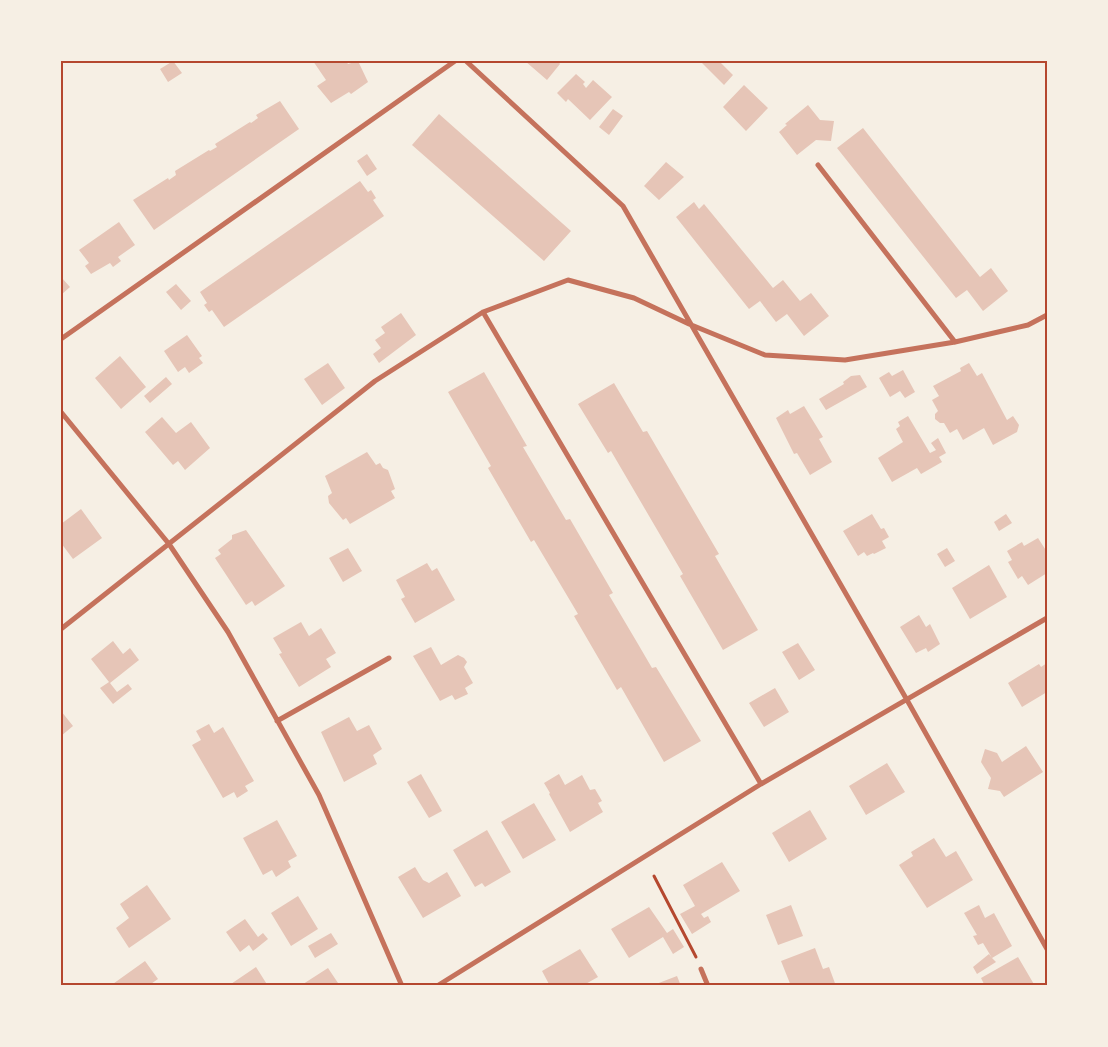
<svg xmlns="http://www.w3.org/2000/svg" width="1108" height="1047" viewBox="0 0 1108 1047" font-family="Literata,serif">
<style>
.building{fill:#e6c5b7}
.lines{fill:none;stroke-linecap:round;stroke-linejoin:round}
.path{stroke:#b5482f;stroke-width:3}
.minor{stroke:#c5725c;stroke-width:5}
.neatline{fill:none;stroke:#b5482f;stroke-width:2}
</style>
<rect width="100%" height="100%" fill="#f6efe4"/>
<path class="building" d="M173 61 182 73 168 82 160 69Z
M313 61H346L348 64 358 61 368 82 351 94 349 92 331 103 317 86 326 80Z
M525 61H558L560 64 547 80Z
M700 61H719L733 75 724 85Z
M576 74 585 82 583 84 586 88 593 80 612 97 590 120 568 99 566 102 557 93Z
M744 85 768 108 746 131 723 107Z
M280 101 299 129 154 230 133 200 168 178 169 180 176 175 175 171 209 150 210 151 217 147 215 144 250 122 251 123 258 118 256 115Z
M808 105 820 120 834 121 831 141 816 140 797 155 779 132 787 125 785 124Z
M613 109 623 116 609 135 599 127Z
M439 114 571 231 544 261 412 145Z
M863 128 980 277 991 268 1008 291 983 311 967 290 956 298 837 148Z
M367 154 377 169 367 176 357 161Z
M666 162 684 177 659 200 644 186Z
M360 181 368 192 371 190 376 198 373 200 384 216 224 327 212 310 209 312 204 305 207 303 200 292Z
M694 202 699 209 704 204 773 288 783 280 800 301 811 293 829 316 804 336 787 314 776 322 760 301 749 309 676 217Z
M119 222 135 245 118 257 121 261 113 267 110 263 91 274 85 266 89 263 79 250Z
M61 277 70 287 61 295Z
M176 284 191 301 181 310 166 292Z
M401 313 416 335 379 363 373 354 381 348 375 340 385 333 381 327Z
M187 335 202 356 199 358 203 363 189 373 185 367 178 372 164 351Z
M120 356 146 387 121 409 95 378Z
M328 363 345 388 322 405 304 379Z
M969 363 977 376 982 373 1007 420 1013 416 1019 425 1017 432 993 445 984 428 963 440 957 429 950 433 944 423H940L935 419V414L938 411 932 400 939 396 933 386 961 371 960 368Z
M903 370 915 392 905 398 900 391 890 397 879 378 889 372 892 376Z
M484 372 527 446 523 447 566 520 570 519 613 593 609 595 638 644 652 668 656 667 701 741 664 762 621 687 617 690 574 616 578 614 534 540 531 542 488 468 491 466 448 392Z
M860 375 867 387 826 410 819 399 844 384 843 382 851 376Z
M166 377 172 384 150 403 144 396Z
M614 383 643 432 647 431 719 554 715 556 758 630 723 650 680 576 683 574 611 451 608 453 578 404Z
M804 406 823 437 819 439 832 462 810 475 797 453 794 454 776 418 788 410 790 414Z
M908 416 930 453 936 450 931 443 938 438 946 453 939 457 942 462 921 474 917 468 892 482 878 458 903 442 896 429 900 426 898 422Z
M162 417 176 433 191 422 210 448 185 470 178 461 173 465 145 432Z
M367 452 376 465 380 463 383 468 388 470 395 489 391 491 395 498 350 524 346 518 343 520 329 503 328 496 332 493 325 476Z
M81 509 102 538 73 559 61 543V524Z
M872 514 881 529 884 528 889 537 882 541 886 548 874 554 873 553 867 556 864 552 858 556 843 531Z
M1006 514 1012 523 999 531 994 522Z
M246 530 285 586 255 606 252 601 246 605 215 558 221 554 218 550 232 539V535Z
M1038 538 1047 552V573L1028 585 1022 576 1018 579 1008 562 1012 560 1007 551 1022 542 1024 546Z
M348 548 362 571 343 582 329 558Z
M947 548 955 561 945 567 937 554Z
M427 563 432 571 437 568 455 600 415 623 401 599 405 597 396 580Z
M989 565 1007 597 970 619 952 588Z
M919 615 926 627 930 624 940 644 928 652 926 648 916 653 900 627Z
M301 622 309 636 321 628 336 653 326 659 331 667 299 687 279 654 282 653 273 638Z
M113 641 123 654 130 648 139 660 110 683 117 692 128 684 132 689 113 704 100 688 109 682 91 659Z
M798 643 815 670 799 680 782 652Z
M431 647 441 665 458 655 464 658 467 662 464 667 473 683 465 688 468 694 455 700 452 695 440 701 413 656Z
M1047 663V692L1022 707 1008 683 1039 664 1041 667Z
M775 688 789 712 764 727 749 703Z
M61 711 73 726 61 736Z
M349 717 357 731 369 725 382 749 373 755 377 764 344 782 321 732Z
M209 724 214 733 223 727 254 781 245 786 248 791 237 798 234 792 223 798 192 745 201 740 196 731Z
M1026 746 1043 772 1004 797 1000 791 988 789 991 778 981 762 985 749 997 753 1002 762Z
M887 763 905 792 866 815 849 786Z
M421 774 442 811 429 818 407 782Z
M559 774 565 785 582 775 590 790 595 789 602 801 598 803 603 812 570 832 549 794 550 793 544 783Z
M534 803 556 840 523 859 501 822Z
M810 810 827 839 789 862 772 833Z
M277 820 297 856 288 861 291 867 276 877 272 870 263 875 243 838Z
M487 830 511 872 485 887 482 883 475 887 453 850Z
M934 838 946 857 956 851 973 880 927 908 899 865 913 856 911 852Z
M722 862 740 891 701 914 704 918 708 916 711 922 692 934 680 914 695 906 683 885Z
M415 867 423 880 429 883 447 872 461 896 423 918 398 877Z
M147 885 171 919 129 948 116 928 129 918 120 904Z
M298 896 318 929 291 946 271 913Z
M791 905 803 936 778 945 766 915Z
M979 905 985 918 994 913 1012 946 992 958 996 962 977 974 973 967 989 954 992 958 983 943 978 945 973 936 977 935 964 913Z
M649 907 667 933 673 929 684 947 673 954 663 937 629 958 611 929Z
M245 919 258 937 263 933 268 939 253 951 249 945 240 952 226 932Z
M331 933 338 944 315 958 308 946Z
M815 948 823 969 829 967 836 986H791L781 961Z
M580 949 598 977 582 986H550L542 971Z
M1018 957 1035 986H985L981 978Z
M145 961 158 979 148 986H110Z
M256 967 268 986H228Z
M328 968 340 986H300Z
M677 976 681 986H651Z"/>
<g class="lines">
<path class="path" d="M654 876 696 957"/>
<path class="minor" d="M466 61 623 206 907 700 1047 949
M818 165 955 342
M483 312 761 784
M61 339 455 61
M61 412 169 544 228 632 319 795 402 986
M61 629 375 381 483 312 568 280 634 298 689 324 765 355 845 360 955 342 1028 325 1047 315
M277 721 389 658
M701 969 708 986
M437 986 761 784 1047 618"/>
</g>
<rect width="1108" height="1047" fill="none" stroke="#f6efe4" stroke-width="125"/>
<rect x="62" y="62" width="984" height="922" class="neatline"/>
</svg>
